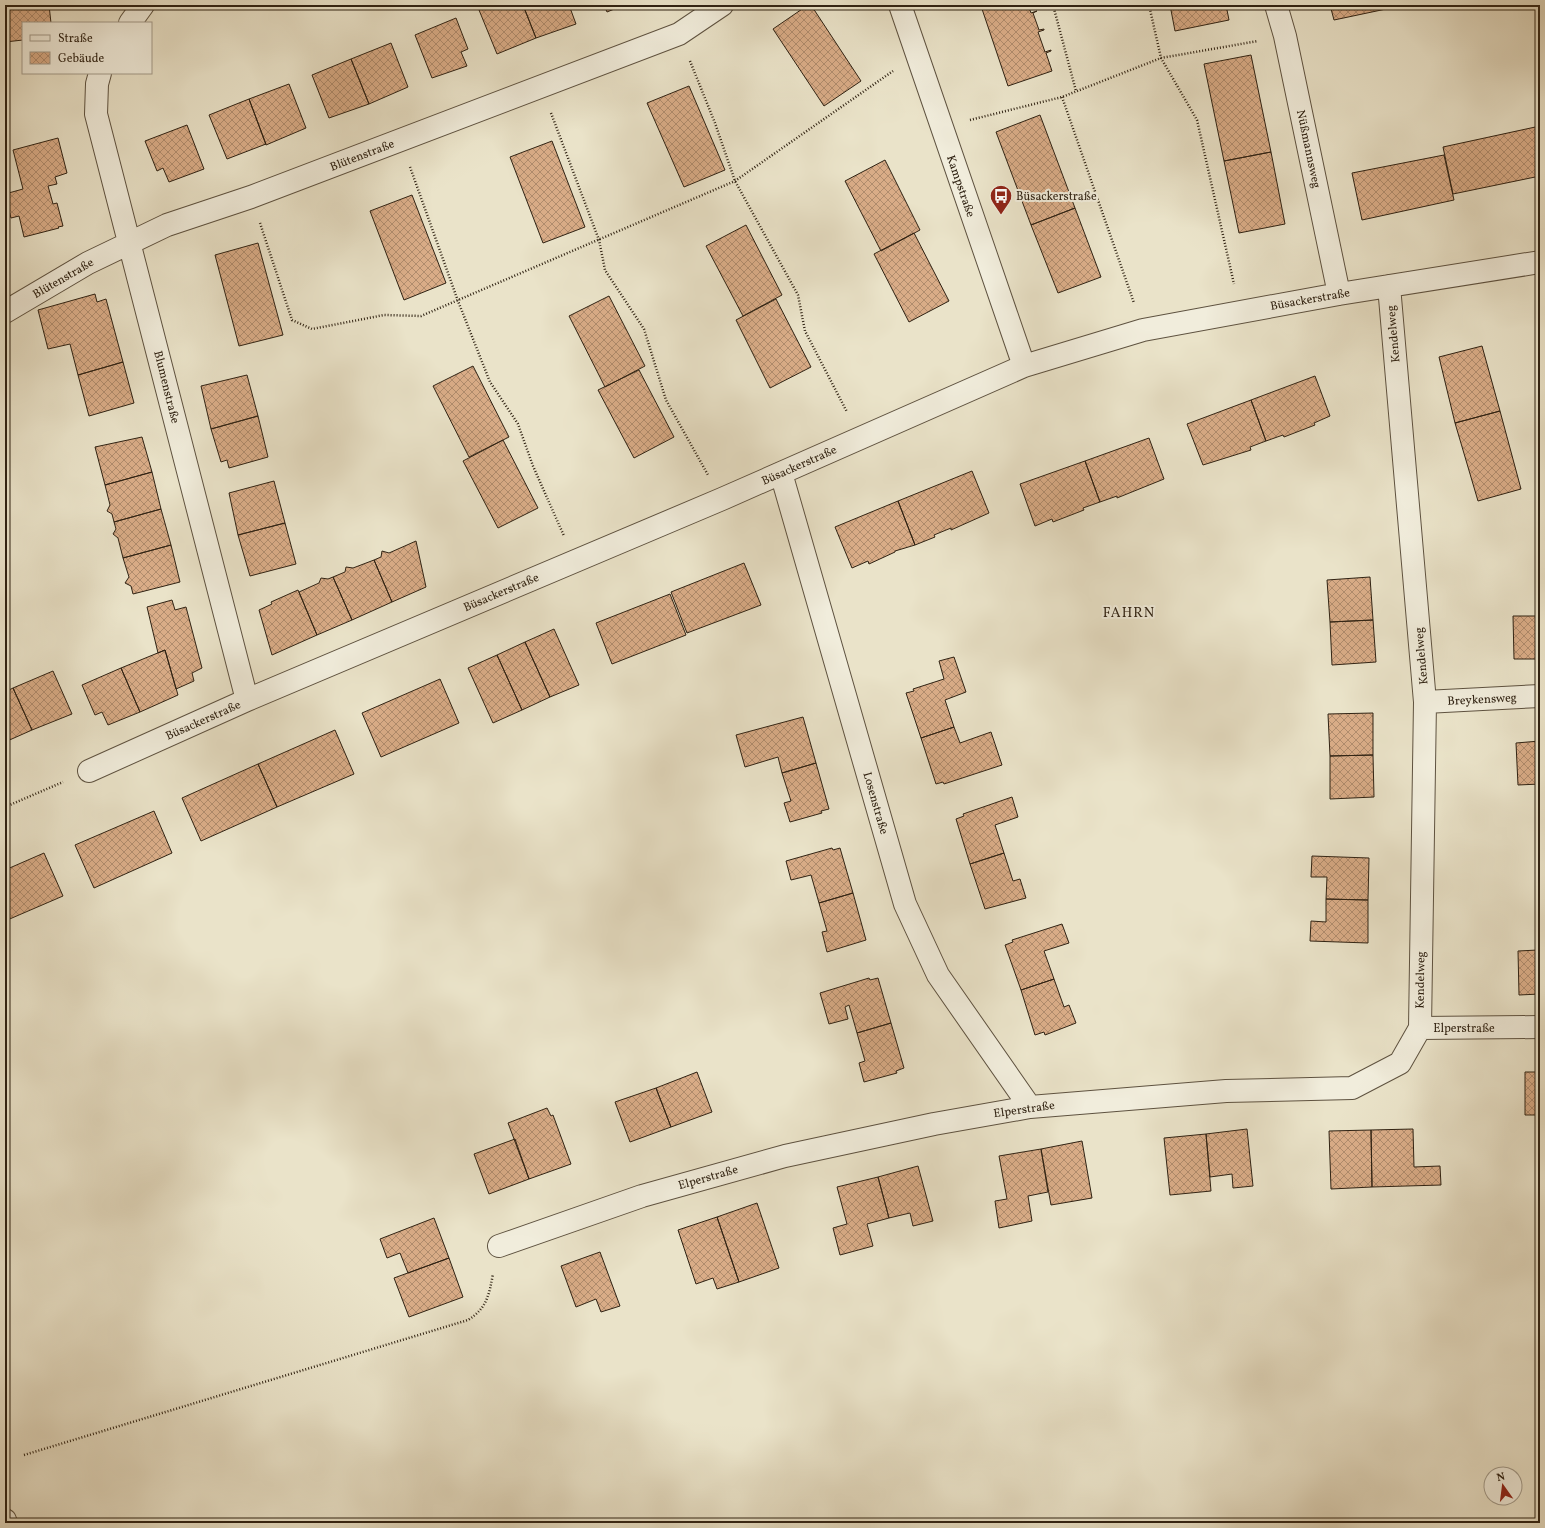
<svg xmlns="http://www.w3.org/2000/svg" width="1545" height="1528" viewBox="0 0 1545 1528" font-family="Vollkorn,serif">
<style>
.building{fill:url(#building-cross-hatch);stroke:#2f2213}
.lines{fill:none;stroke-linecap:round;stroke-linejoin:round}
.minor-casing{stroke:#5e5240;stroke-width:24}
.path{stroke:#2f2213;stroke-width:2.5;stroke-dasharray:1 2;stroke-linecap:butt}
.minor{stroke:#f1eddc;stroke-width:22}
.labels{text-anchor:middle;stroke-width:4;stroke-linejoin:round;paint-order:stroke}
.street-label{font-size:12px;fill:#2f2213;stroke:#f1eddc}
.poi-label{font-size:12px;fill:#2f2213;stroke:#f1eddc;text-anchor:start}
.quarter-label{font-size:14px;letter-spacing:1px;fill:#2f2213;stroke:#f1eddc}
</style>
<defs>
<pattern id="building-cross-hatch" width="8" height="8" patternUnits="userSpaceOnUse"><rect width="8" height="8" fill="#d9ac87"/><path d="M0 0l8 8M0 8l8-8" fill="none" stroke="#b08c6d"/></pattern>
</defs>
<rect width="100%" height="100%" fill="#eae3c9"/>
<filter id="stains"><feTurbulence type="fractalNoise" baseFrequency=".005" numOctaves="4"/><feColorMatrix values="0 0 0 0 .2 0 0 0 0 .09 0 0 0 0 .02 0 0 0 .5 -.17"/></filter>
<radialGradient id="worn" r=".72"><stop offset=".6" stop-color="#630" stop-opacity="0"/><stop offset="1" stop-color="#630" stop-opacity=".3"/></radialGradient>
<path class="building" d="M5 5H49L51 23H23V40L5 42Z
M230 5H239L232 9Z
M492 5H523L536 38 497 54 479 10Z
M523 5H569L576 24 536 38Z
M604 5H624L607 12Z
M808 5H811L861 81 824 106 773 29Z
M983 5H1028L1031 13 1037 11 1033 13 1039 30 1044 29V30L1038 32 1045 52 1051 50V51L1046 53 1052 71 1008 86 981 6Z
M1170 5H1226L1229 20 1175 31Z
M1330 5H1405L1334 20Z
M456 18 468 49 461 52 467 66 432 78 415 35Z
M391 43 408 87 369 104 351 59Z
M1251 55 1271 152 1224 161 1204 64Z
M351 59 369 104 329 118 312 75Z
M289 84 306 128 266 145 249 99Z
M689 86 725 170 684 187 647 103Z
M249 99 266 144 227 159 209 115Z
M1040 115 1075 208 1031 225 996 132Z
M187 125 204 169 169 182 163 168 157 171 145 141Z
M1540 126V176L1453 194 1443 147Z
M58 138 67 173 55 177 57 184 48 186 53 204 57 203 63 226 58 227 59 228 24 237 19 216 11 218 5 196V194L23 189 13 150Z
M552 141 585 227 543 243 510 157Z
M1271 152 1285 224 1239 233 1224 161Z
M1444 155 1454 200 1362 220 1352 173Z
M885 160 920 230 881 251 845 181Z
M412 195 446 283 404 300 370 211Z
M1075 208 1101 277 1058 293 1031 225Z
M746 225 782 295 743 316 706 246Z
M914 233 949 301 909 322 874 254Z
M258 243 283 335 239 346 215 255Z
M95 294 97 302 106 299 123 362 78 375 70 344 48 349 38 310Z
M609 296 645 366 605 387 569 316Z
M776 299 811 367 770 388 736 320Z
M1482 346 1500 411 1455 423 1439 357Z
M123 362 134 403 89 416 78 375Z
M473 366 509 437 469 457 433 386Z
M639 370 674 437 634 458 598 390Z
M247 375 258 416 211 429 201 386Z
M1315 376 1330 416 1314 423 1315 425 1284 437 1283 435 1266 441 1251 400Z
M1251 400 1266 441 1250 447 1251 450 1203 465 1187 424Z
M1500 411 1521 489 1478 501 1455 423Z
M258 416 268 457 229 468 227 460 221 462 211 429Z
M142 437 152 472 105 485 95 447Z
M1149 438 1164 479 1117 498V496L1100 502 1085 461Z
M503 440 538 508 498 528 463 461Z
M1085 461 1100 502 1083 508 1084 510 1053 522 1052 519 1035 526 1020 484Z
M972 471 989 513 951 530V528L934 535 935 537 915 545 898 501Z
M152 472 161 509 114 522 112 514 107 511 110 505 105 485Z
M274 481 285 523 238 535 229 493Z
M898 501 915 545 895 551V552L869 564 868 561 852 568 835 527Z
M161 509 171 545 123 558 118 538 113 534 116 529 114 522Z
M285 523 296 564 250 576 238 535Z
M416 541 426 587 392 602 374 560 381 557 382 551 389 553Z
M171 545 180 582 133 594 131 586 125 583 129 577 123 558Z
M374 560 392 602 352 620 333 577 345 572 346 567 353 568Z
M744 563 761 605 687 633 671 592Z
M333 577 352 620 317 635 299 592 319 583 321 578 328 579Z
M1370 577 1373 620 1330 622 1327 580Z
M298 590 317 635 272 655 259 610 272 604 271 602Z
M670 594 686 635 612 664 596 623Z
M172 600 175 610 186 607 202 668 192 673 194 681 176 689 165 650 158 653 147 607Z
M1513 616H1540V659H1514Z
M1373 620 1376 662 1332 665 1330 622Z
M554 629 579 685 550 697 525 642Z
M525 642 550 697 522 710 497 655Z
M165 650 178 695 140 712 121 668Z
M497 655 522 710 493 723 468 668Z
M954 657 966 692 945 700 954 727 921 738 906 693 914 691 913 689 944 679 939 661Z
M121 668 140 712 108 725 102 712 95 715 82 685Z
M53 671 72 714 32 730 13 688Z
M440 679 459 723 381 757 362 713Z
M13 688 32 730 5 742V692Z
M1373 713V755L1330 756 1328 714Z
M803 717 816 763 782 773 778 757 745 767 736 735Z
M954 727 960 743 991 732 1002 765 944 784 943 782 936 784 921 738Z
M335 730 354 774 277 807 258 764Z
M1540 741V784L1518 785 1516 743Z
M1373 755 1374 797 1330 799V756Z
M816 763 829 809 821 811 822 813 790 822 784 803 791 801 782 773Z
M258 764 277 807 201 841 182 798Z
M1012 797 1018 817 995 825 1004 853 970 864 956 819 964 816 963 814Z
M154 811 172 853 94 888 75 845Z
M832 848 833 850 840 848 853 893 819 903 811 875 791 880 786 861Z
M44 853 63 896 5 921V870Z
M1004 853 1013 881 1020 879 1026 898 985 909 970 864Z
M1312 856 1369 858 1368 900 1326 899 1327 877H1311Z
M853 893 866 940 827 952 822 932 827 931 819 903Z
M1326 899 1368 900V943L1310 941 1311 921 1326 922Z
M1062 924 1069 943 1044 951 1054 979 1021 990 1005 945 1013 942 1012 940Z
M1538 950 1540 952V994L1519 995 1518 951Z
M869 978 870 980 878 978 891 1023 857 1033 849 1005 845 1007 848 1019 829 1024 820 993Z
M1054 979 1064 1007 1069 1005 1076 1023 1045 1035 1044 1032 1035 1035 1021 990Z
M891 1023 904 1068 896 1071 897 1073 864 1082 859 1063 865 1061 857 1033Z
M697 1072 712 1112 671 1127 656 1088Z
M1525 1072H1540V1115H1525Z
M656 1088 671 1127 630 1142 615 1102Z
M547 1108 551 1116 553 1115 571 1164 529 1179 508 1123Z
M1247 1129 1253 1186 1233 1188 1232 1174 1210 1177 1206 1134Z
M1413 1129 1414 1167 1440 1166 1441 1185 1372 1187 1371 1130Z
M1371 1130 1372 1187 1331 1189 1329 1131Z
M1206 1134 1211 1191 1170 1195 1164 1138Z
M515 1139 529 1179 489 1194 474 1154Z
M1082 1141 1092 1198 1051 1205 1041 1149Z
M1041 1149 1048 1192 1028 1196 1032 1221 999 1228 995 1201 1007 1199 999 1156Z
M918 1166 933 1221 913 1226 910 1213 889 1218 878 1177Z
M878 1177 889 1218 867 1224 873 1246 840 1255 833 1228 847 1224 837 1187Z
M757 1203 779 1268 739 1282 717 1217Z
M717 1217 739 1282 717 1289 713 1278 696 1284 678 1230Z
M434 1218 449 1258 408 1273 400 1253 387 1258 380 1239Z
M600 1252 620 1306 601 1312 596 1299 576 1307 561 1266Z
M449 1258 463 1297 409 1317 394 1278Z"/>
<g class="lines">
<g class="minor-casing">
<path id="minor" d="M900 5 1024 366
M1276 5 1285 36 1339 294
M130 23 143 5
M100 73 97 84 96 114 247 700
M1389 286 1425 702 1420 1028
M5 312 88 263 167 225 251 197 679 34 722 5
M781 473 905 904 938 975 1030 1107
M1425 702 1540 696
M89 771 247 700 722 499 1024 366 1143 330 1339 294 1540 262
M499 1246 642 1196 785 1156 934 1124 1030 1107 1226 1091 1352 1088 1400 1063 1420 1028 1540 1027
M5 1520 6 1523"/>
</g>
<path class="path" d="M1053 5 1076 91
M1149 5 1161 58 1197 120 1234 284
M690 61 715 123 735 181 798 295 805 331 847 412
M1062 97 1134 303
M551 113 599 240 605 270 644 329 666 400 708 475
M970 120 1062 97 1161 58 1258 41
M410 167 458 301 490 382 518 424 533 466 564 536
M260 223 292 320 312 329 384 315 421 316 735 181 893 71
M5 807 63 782
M24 1455 468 1320C487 1308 489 1295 493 1274"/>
<use href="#minor" class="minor"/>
</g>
<defs>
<g id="bus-pin" transform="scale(1.15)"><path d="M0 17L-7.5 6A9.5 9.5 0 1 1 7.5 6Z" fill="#8f2418" stroke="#f1eddc"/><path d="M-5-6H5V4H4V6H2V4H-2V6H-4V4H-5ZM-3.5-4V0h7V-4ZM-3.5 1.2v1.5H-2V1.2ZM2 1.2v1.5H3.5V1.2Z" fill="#fff"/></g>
</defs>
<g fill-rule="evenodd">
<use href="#bus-pin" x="1001" y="196"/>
</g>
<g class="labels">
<g class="street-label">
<text transform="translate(1309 149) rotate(78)" y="4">Nüßmannsweg</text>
<text transform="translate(362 155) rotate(-21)" y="4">Blütenstraße</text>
<text transform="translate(961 186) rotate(71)" y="4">Kampstraße</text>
<text transform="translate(63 278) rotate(-30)" y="4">Blütenstraße</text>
<text transform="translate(1310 299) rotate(-10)" y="4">Büsackerstraße</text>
<text transform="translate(1393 334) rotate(-95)" y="4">Kendelweg</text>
<text transform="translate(167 387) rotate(76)" y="4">Blumenstraße</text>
<text transform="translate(799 465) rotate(-24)" y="4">Büsackerstraße</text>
<text transform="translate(501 592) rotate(-23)" y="4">Büsackerstraße</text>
<text transform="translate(1421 656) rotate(-95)" y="4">Kendelweg</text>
<text transform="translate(1482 699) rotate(-3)" y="4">Breykensweg</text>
<text transform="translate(203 720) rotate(-24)" y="4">Büsackerstraße</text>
<text transform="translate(876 803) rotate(74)" y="4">Losenstraße</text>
<text transform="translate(1420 980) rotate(-89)" y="4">Kendelweg</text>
<text x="1464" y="1032">Elperstraße</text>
<text transform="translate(1024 1109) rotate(-8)" y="4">Elperstraße</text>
<text transform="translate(708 1177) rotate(-16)" y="4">Elperstraße</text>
</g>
<g class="poi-label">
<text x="1016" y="200">Büsackerstraße</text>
</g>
<g class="quarter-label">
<text x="1129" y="617">FAHRN</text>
</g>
</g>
<rect width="1545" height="1528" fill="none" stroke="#eae3c9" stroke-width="20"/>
<rect x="6" y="6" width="1533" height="1516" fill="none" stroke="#2f2213" stroke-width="2"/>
<rect x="10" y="10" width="1525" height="1508" fill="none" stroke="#2f2213"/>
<rect x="22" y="22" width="130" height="52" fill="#f1eddc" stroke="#a39c8c"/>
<rect x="30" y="35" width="20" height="6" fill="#f1eddc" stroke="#a39c8c"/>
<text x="58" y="42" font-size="12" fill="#2f2213">Straße</text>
<rect x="30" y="52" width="20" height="12" fill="url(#building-cross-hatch)" stroke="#a39c8c"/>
<text x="58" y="62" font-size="12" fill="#2f2213">Gebäude</text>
<g transform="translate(1503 1486) rotate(346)"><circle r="19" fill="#f1eddc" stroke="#a39c8c"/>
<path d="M0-3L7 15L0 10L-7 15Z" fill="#8f2418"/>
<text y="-6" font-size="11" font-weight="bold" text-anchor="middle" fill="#2f2213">N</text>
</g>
<rect width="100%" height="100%" filter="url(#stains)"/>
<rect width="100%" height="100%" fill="url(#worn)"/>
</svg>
